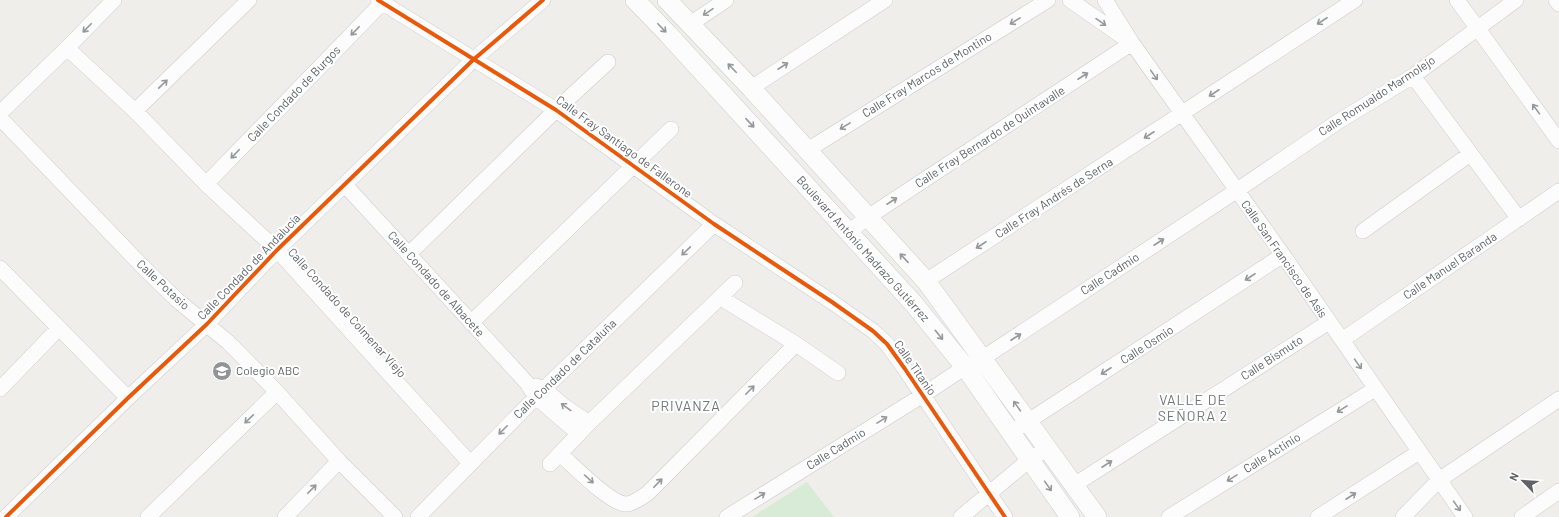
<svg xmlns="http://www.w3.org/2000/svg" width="1559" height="517" viewBox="0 0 1559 517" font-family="Barlow,sans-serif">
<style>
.green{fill:#d8ebd6}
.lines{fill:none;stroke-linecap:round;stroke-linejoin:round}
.minor-casing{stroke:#cbcccc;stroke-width:16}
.tertiary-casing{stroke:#cbcccc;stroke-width:20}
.minor{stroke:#fdfcfc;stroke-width:15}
.tertiary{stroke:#fdfcfc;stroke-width:19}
.cycleway-casing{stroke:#fff;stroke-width:6}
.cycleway{stroke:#e8590c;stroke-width:4}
.oneway{stroke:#96999c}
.labels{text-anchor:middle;stroke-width:4;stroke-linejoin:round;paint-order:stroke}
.street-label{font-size:12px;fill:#5f6368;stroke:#fff}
.poi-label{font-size:12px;fill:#5f6368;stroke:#fff;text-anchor:start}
.quarter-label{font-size:14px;letter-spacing:1px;fill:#70757a;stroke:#fff}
</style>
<rect width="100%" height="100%" fill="#efeeea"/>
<path class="green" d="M807 482 834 517H752Z"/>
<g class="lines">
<g class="minor-casing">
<path id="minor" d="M378 0 556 110 714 224 832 302 873 331 887 344 905 369 1005 517
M1070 0 1126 39
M1105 0 1132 43 1283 255 1465 517
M1457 0 1559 141
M1556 0 1559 4
M690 24 726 0
M67 48 135 111 206 184 277 250 470 463
M1413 76 1519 219
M751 88 885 0
M135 111 249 0
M0 113 67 48 114 0
M0 118 142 266 177 300 228 342 277 392 339 461 395 517
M806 151 1048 0
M206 184 382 3
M345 185 527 383 536 397 579 434
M1363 231 1470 154
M849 232 868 217 1132 43
M409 254 556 110 608 62
M0 268 128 398
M926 281 1355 0
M721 298 796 344 838 373
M471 323 671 129
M1342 340 1559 191
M983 358 1236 191 1339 121 1413 76 1516 0
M536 386 544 389 564 406 589 423
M0 389 59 328
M1010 433 1283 255
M560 454C573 465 610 504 626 504 633 504 642 497 648 493L796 344
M550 464 589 423 735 283
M1074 485 1329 322
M6 517 128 398 207 324 277 250 473 60 543 0
M148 517 277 392
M285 517 339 461
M418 517 544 389 714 224
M727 517 923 395 965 367
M961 517 1029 460 1048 448
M1169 517 1375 389
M1318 517 1419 452
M1403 517 1439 480 1559 399
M1522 517 1559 491"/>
</g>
<g class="tertiary-casing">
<path id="tertiary" d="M635 0 667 33 914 304 965 367 1070 517
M667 0 751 88 926 281 1097 517"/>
</g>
<use href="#minor" class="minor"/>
<use href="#tertiary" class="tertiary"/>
<g class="cycleway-casing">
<path id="cycleway" d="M378 0 556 110 714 224 832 302 873 331 887 344 905 369 1005 517
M6 517 128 398 207 324 277 250 473 60 543 0"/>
</g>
<use href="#cycleway" class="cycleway"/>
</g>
<defs><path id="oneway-shaft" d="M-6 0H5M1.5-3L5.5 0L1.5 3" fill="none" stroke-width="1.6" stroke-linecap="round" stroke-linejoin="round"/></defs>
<g class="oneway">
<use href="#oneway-shaft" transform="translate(708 12) rotate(146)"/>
<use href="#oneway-shaft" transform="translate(1015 21) rotate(148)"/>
<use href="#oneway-shaft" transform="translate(1322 21) rotate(147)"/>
<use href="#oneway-shaft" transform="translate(1101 22) rotate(35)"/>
<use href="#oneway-shaft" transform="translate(87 28) rotate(134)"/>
<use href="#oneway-shaft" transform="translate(662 28) rotate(46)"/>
<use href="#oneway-shaft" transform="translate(355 31) rotate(134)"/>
<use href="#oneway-shaft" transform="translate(783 66) rotate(-33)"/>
<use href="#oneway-shaft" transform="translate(732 68) rotate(-134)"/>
<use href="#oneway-shaft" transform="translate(1154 75) rotate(55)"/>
<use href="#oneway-shaft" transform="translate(1083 76) rotate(-33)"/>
<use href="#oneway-shaft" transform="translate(163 84) rotate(-44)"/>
<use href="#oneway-shaft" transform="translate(1214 93) rotate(147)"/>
<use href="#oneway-shaft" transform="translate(1536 109) rotate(-126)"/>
<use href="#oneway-shaft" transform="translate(750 123) rotate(47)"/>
<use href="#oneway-shaft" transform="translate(845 126) rotate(148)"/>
<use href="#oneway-shaft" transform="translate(1149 135) rotate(147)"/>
<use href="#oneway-shaft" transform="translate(235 154) rotate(134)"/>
<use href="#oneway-shaft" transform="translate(892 201) rotate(-33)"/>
<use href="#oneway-shaft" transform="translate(1159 242) rotate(-33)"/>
<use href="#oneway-shaft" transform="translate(981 245) rotate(147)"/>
<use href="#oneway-shaft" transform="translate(686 251) rotate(136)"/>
<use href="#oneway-shaft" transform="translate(904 258) rotate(-133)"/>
<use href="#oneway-shaft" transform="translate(1250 277) rotate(147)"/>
<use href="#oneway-shaft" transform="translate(939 335) rotate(51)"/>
<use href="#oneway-shaft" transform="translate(1016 337) rotate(-33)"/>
<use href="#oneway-shaft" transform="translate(1358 364) rotate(55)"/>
<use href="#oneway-shaft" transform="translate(1106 371) rotate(147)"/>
<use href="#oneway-shaft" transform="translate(750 390) rotate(-45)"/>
<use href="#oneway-shaft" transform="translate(1017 406) rotate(-125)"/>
<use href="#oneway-shaft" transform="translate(566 407) rotate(-144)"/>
<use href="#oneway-shaft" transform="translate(1342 409) rotate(148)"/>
<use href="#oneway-shaft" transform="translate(249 419) rotate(136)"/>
<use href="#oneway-shaft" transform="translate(882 420) rotate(-32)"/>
<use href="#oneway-shaft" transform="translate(503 430) rotate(135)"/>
<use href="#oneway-shaft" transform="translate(1107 464) rotate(-33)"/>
<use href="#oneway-shaft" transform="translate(1232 478) rotate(148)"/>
<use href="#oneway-shaft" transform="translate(589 479) rotate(42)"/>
<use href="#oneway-shaft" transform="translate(658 483) rotate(-46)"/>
<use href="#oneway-shaft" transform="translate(1048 486) rotate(55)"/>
<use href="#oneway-shaft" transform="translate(312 489) rotate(-46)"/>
<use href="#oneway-shaft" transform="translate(760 496) rotate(-32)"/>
<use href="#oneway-shaft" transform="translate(1351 496) rotate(-33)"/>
<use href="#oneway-shaft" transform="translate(1457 506) rotate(55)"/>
</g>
<defs>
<g id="school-disc" transform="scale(1)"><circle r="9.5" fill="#919496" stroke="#fff"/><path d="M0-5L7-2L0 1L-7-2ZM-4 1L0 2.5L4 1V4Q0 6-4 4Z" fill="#fff"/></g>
</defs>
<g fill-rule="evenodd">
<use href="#school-disc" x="222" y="371"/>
</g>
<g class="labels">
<g class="street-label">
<text transform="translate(927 75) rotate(-32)" y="4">Calle Fray Marcos de Montino</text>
<text transform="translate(294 94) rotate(-46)" y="4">Calle Condado de Burgos</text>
<text transform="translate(1377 96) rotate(-33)" y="4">Calle Romualdo Marmolejo</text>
<text transform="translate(990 137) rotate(-33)" y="4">Calle Fray Bernardo de Quintavalle</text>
<text transform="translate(624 147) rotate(36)" y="4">Calle Fray Santiago de Fallerone</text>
<text transform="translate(1054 198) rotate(-33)" y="4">Calle Fray Andrés de Serna</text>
<text transform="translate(863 249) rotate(48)" y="4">Boulevard Antônio Madrazo Gutiérrez</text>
<text transform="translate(1284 259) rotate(55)" y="4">Calle San Francisco de Asís</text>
<text transform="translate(1450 266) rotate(-34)" y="4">Calle Manuel Baranda</text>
<text transform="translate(249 267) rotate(-46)" y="4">Calle Condado de Andalucía</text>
<text transform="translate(1110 274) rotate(-33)" y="4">Calle Cadmio</text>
<text transform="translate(436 284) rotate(48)" y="4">Calle Condado de Albacete</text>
<text transform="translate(163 285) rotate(43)" y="4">Calle Potasio</text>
<text transform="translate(347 313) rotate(48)" y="4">Calle Condado de Colmenar Viejo</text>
<text transform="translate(1147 345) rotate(-33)" y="4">Calle Osmio</text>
<text transform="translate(1272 358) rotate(-33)" y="4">Calle Bismuto</text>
<text transform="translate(915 368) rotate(55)" y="4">Calle Titanio</text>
<text transform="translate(565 369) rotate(-44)" y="4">Calle Condado de Cataluña</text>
<text transform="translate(836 449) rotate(-32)" y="4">Calle Cadmio</text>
<text transform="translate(1272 453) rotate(-32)" y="4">Calle Actinio</text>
</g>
<g class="poi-label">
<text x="236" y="375">Colegio ABC</text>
</g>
<g class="quarter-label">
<text x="1193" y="405">VALLE DE<tspan x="1193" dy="16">SEÑORA 2</tspan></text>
<text x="686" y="411">PRIVANZA</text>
</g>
</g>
<g transform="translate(1523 481) rotate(295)" stroke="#ffffff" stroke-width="3" paint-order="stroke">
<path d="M0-3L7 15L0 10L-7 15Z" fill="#5f6368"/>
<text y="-6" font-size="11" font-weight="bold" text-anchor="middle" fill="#5f6368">N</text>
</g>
</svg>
